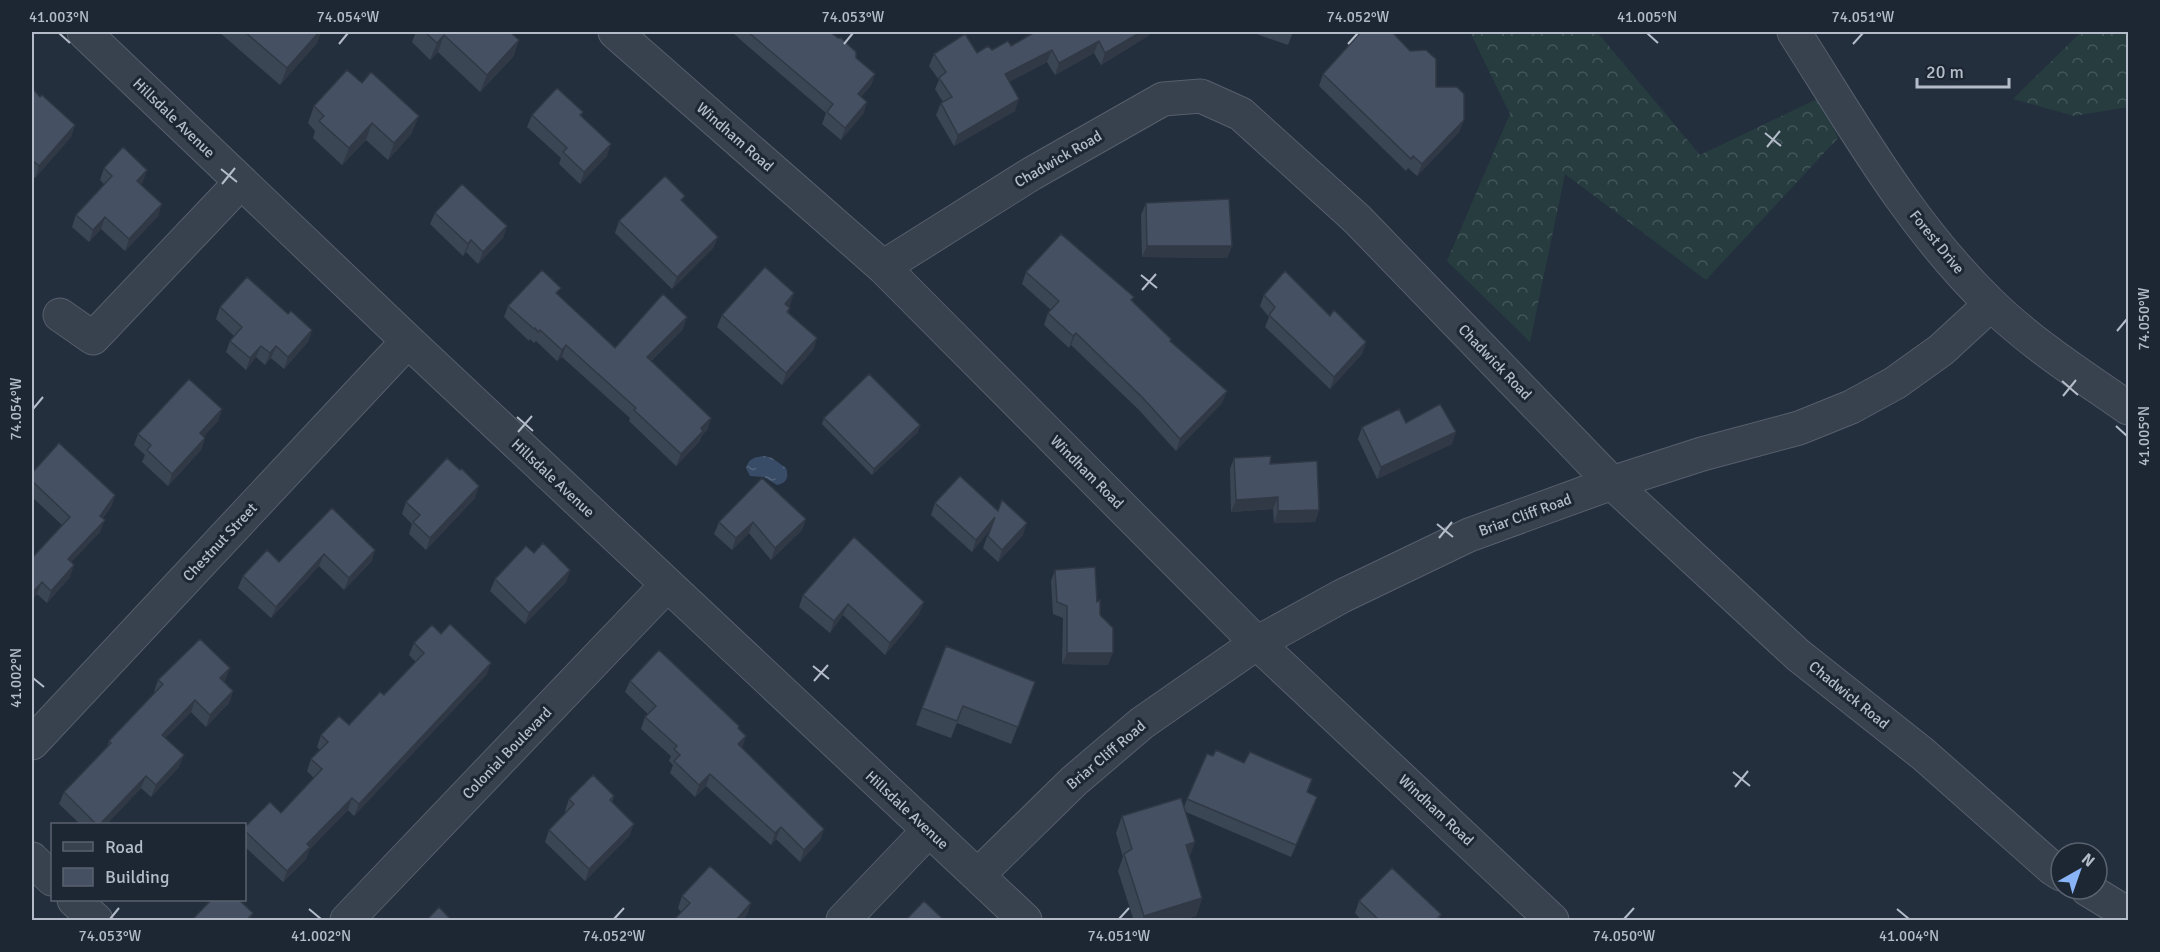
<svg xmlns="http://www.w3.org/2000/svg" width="2160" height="952" viewBox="0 0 2160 952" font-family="Signika,sans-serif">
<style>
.forest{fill:url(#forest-crowns)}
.water{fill:url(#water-ripples)}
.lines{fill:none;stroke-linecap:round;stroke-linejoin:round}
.minor-casing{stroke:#565f6c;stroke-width:35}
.minor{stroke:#38414e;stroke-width:33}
.wall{fill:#3b4654}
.shaded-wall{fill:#303945}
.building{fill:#455162;stroke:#303945;stroke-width:1.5}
.ticks{fill:none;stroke:#b4bcc9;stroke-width:2}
.labels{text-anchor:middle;stroke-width:6;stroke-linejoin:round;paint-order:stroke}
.street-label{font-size:15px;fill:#b4bcc9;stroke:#1d2633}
.neatline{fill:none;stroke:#b4bcc9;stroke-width:2}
.ticks-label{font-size:15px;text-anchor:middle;fill:#b4bcc9}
</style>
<defs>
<pattern id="forest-crowns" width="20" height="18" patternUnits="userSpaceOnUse" patternTransform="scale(1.5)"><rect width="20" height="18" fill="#263c3f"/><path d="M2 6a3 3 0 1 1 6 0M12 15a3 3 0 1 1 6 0" fill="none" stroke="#435659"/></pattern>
<pattern id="water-ripples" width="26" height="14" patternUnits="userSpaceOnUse" patternTransform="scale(1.5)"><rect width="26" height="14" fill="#394c67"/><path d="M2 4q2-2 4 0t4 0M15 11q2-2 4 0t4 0" fill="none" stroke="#53647b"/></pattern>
</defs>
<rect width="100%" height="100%" fill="#242f3e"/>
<path class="forest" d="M1470 32H1597L1700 155 1819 98 1838 138 1706 280 1565 174 1530 342 1447 261 1510 114Z
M2081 32H2128V107L2074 116 2013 99Z"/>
<path class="water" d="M764 456 772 458 786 468C789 477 787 483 777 485L764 477 750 476 746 468C749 458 755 457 764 456Z"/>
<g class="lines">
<g class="minor-casing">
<path id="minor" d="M84 32 408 341 1025 920
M615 32 883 267 1257 643 1552 920
M1794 32C1854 126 1910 226 1991 304 2032 344 2081 375 2128 408
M883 267 1031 174 1163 99 1201 96 1241 114 1357 219 1612 483 1798 655 1923 754 2053 869 2061 874
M60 315 93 338 241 182
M32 743 408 341
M32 859 52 879
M978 875 1074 781 1142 723 1257 643 1342 596 1469 535 1612 483 1702 454 1799 428 1851 407 1895 383 1941 350 1991 304
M2087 889 2128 914
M74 900 96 920
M347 920 667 585
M843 920 929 830"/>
</g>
<use href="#minor" class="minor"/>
</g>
<path class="wall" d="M219 32H321L317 43 280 85Z
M416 32H510L519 40 513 57 480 92 438 52 430 60 412 42Z
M732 32H830L856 58 875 74 871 85 861 97 867 102 863 114 841 140 822 124 826 113 743 42Z
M1035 32H1150L1148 36 1101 65 1094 53 1055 75 1047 62 1009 82 1015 111 954 146 936 115 941 103 943 102 935 89 939 80 929 66 934 54 977 53 1011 46Z
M1251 32H1293L1288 45Z
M1323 74 1436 87 1464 120 1459 132 1417 176 1408 168 1406 171 1319 86Z
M32 88 40 97 75 125 71 137 35 178 32 175Z
M314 106 412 133 388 160 366 140 342 165 313 138 315 131 308 123Z
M583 112 581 116 607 156 580 184 559 164 561 158 527 127 532 115Z
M104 168 143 182 141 184 158 216 125 251 101 229 89 242 72 227 76 215 104 184 100 180Z
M683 202 718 237 713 248 672 289 615 233 619 221Z
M1146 203 1232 246 1227 258 1142 257 1141 215Z
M435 213 507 226 503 238 478 264 466 252 463 256 430 224Z
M1026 272 1132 301 1171 339 1170 341 1227 391 1222 403 1176 451 1139 410 1071 345 1069 348 1044 325 1048 313 1051 310 1022 284Z
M558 295 615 348 683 329 651 361 711 418 707 430 702 435 699 442 676 466 629 421 630 418 562 357 557 361 536 341 534 343 530 339 529 341 504 317 508 306Z
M1264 295 1330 316 1366 342 1362 354 1330 389 1265 327 1269 317 1260 306Z
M790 305 788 307 789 313 817 338 813 350 782 385 717 327 722 315Z
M220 307 288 314 312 330 308 342 284 369 271 358 265 365 256 357 246 370 226 352 230 341 234 336 216 319Z
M222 409 218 421 203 437 205 438 201 450 168 486 142 462 145 455 134 445 138 434Z
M824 418 918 432 872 475 822 424Z
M1362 427 1452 444 1377 479 1358 439Z
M1234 458 1270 464 1319 510 1315 522 1274 523 1273 509 1231 512 1230 469Z
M32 473 115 495 111 507 103 518 100 532 71 562 70 577 47 603 37 594 32 600V558L62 525 32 497Z
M475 498 426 550 409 534 412 524 402 514 406 502Z
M935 503 1023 535 998 562 983 548 990 529 972 552 931 515Z
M332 508 375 550 371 562 344 590 319 566 271 618 238 588 243 576 279 562Z
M806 519 802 530 771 560 749 533 732 550 714 534 719 522Z
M534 553 570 570 566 582 525 624 490 591 495 579Z
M1055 570 1097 602 1100 615 1108 665 1062 664 1063 618 1053 614 1051 581Z
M803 595 919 614 885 655 843 615 830 633 799 607Z
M414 643 487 674 354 816 348 810 309 850 306 859 283 882 244 846V828L281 813 314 778 307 771 311 759 320 750 317 747 321 735 349 725 384 695 416 662 409 655Z
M230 668 225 680 224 681 233 691 229 703 206 727 191 712 165 738 179 767 151 797 141 788 106 825H81L59 804 64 792 107 748 109 741 155 693 154 692 158 680Z
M630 681 739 726 738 728 742 748 824 829 820 840 800 862 776 839 771 845 706 786 695 797 670 773 673 765 669 761 671 756 641 729 645 717 648 714 625 692Z
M1035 682 1011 744 957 723 951 738 916 725 922 708Z
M1213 756 1317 797 1291 857 1186 812 1190 857 1202 898 1196 916 1180 921H1134L1118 871 1123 857 1116 833 1122 816 1184 807 1187 799Z
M614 796 612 802 634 824 629 836 585 881 545 842 549 830 566 812 565 811 569 799Z
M682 896 751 903 747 915 742 921H673L681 912 678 908Z
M1359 901 1441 914 1439 921H1362L1355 913Z"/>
<path class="shaded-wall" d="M319 32H321L317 43 280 85 287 68Z
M1141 32H1150L1148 36 1101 65 1105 53Z
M444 35 438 52 430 60 437 43Z
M519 40 513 57 480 92 487 75Z
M1099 41 1094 53 1055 75 1059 63Z
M1052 50 1047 62 1001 86 1005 74Z
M875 74 871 85 853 106 858 94Z
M1019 99 1015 111 954 146 958 135Z
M867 102 863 114 841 140 845 128Z
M419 116 412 133 388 160 394 143Z
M1464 120 1459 132 1417 176 1422 164Z
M372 123 366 140 342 165 349 148Z
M75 125 71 137 35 178 39 166Z
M611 144 607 156 580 184 584 172Z
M147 170 143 182 133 193 137 181Z
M162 204 158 216 125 251 129 239Z
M105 217 101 229 89 242 93 230Z
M507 226 503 238 478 264 483 252Z
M718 237 713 248 672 289 677 277Z
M471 240 466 252 463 256 468 244Z
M1147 246H1232L1227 258 1142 257Z
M794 293 790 305 781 316 785 304Z
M687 317 683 329 642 369 647 357Z
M312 330 308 342 284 369 288 357Z
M1076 333 1071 345 1069 348 1073 336Z
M817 338 813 350 782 385 786 373Z
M1366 342 1362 354 1330 389 1334 377Z
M566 345 562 357 557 361 562 350Z
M261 346 256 357 246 370 250 358Z
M276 346 271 358 265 365 270 353Z
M1227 391 1222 403 1176 451 1180 439Z
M222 409 218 421 196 445 200 433Z
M711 418 707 430 702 435 699 442 676 466 681 454 701 428Z
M920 425 918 432 872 475 874 469Z
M1456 432 1452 444 1377 479 1381 467Z
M205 438 201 450 168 486 172 474Z
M479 486 475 498 426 550 430 538Z
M115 495 111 507 96 528 100 516Z
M1278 497 1273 509 1231 512 1236 500Z
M1319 510 1315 522 1274 523 1278 511Z
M995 517 991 529 972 552 976 540Z
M806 519 802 530 771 560 775 548Z
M105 520 100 532 63 571 68 559Z
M753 522 749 533 732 550 736 538Z
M1027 523 1023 535 998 562 1002 550Z
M375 550 371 562 344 590 349 578Z
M324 554 319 566 271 618 276 607Z
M74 565 70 577 47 603 51 591Z
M570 570 566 582 525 624 529 613Z
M42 582 37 594 32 600V593Z
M924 602 919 614 885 655 890 643Z
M848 604 843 615 830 633 834 621Z
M1067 653H1113L1108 665 1062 664Z
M491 663 487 674 354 816 359 804Z
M230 668 225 680 215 690 220 678Z
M233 691 229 703 206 727 210 715Z
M195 700 191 712 157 746 162 735Z
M746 736 742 748 738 744Z
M184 755 179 767 151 797 156 785Z
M710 774 706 786 695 797 699 785Z
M146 776 141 788 106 825H99Z
M1317 797 1313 809 1291 857 1296 845Z
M352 798 348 810 309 850 306 859 283 882 287 871 307 844Z
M634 824 629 836 585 881 589 869Z
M781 827 776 839 771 845 775 833Z
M824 829 820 840 800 862 804 850Z
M1195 842 1189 859 1186 845Z
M1202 898 1196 916 1180 921H1142L1144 916Z
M751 903 747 915 742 921H735Z
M253 913 250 921H246Z"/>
<path class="building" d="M245 32H319L287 68Z
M425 32H510L519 40 487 75 444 35 437 43Z
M748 32H830L838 38H841L856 52V58L875 74 858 94 867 102 845 128 827 112 833 104Z
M1035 32H1141L1105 53 1099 41 1059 63 1052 50 1005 74 1019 99 958 135 941 103 952 97 939 78 946 72 934 54 965 34 977 53 988 46 992 50 1008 41 1011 46Z
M1361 32H1392L1410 51 1426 50 1436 59V87H1457L1464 94V120L1422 164 1413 156 1411 159 1323 74Z
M347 70 362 83 371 72 419 116 394 143 372 123 349 148 319 121 324 116 314 106Z
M32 88 40 97 42 95 75 125 39 166 32 160Z
M557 88 583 112 580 115 611 144 584 172 563 152 567 148 532 115Z
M123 147 147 170 137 181 162 204 129 239 105 217 93 230 76 215 112 176 104 168Z
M665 176 685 196 681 200 718 237 677 277 619 221Z
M462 184 507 226 483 252 471 240 468 244 435 213Z
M1229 199 1232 246H1147L1146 203Z
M1061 234 1134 297 1131 300 1171 339 1170 341 1227 391 1180 439 1143 398 1076 333 1073 336 1048 313 1059 301 1026 272Z
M765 267 794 293 785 304 790 308 787 312 817 338 786 373 722 315Z
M542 270 561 288 556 293 615 348 663 294 687 317 647 357 711 418 701 428 703 431 681 454 634 410 636 408 566 345 562 350 540 330 538 332 535 328 534 329 508 306Z
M1285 271 1330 316 1334 310 1366 342 1334 377 1269 315 1275 307 1264 295Z
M247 277 288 314 291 311 312 330 288 357 276 346 270 353 261 346 250 358 230 341 242 327 220 307Z
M869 374 920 425 874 469 824 418Z
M189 379 222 409 200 433 205 438 172 474 147 450 151 445 138 434Z
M1440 404 1456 432 1381 467 1362 427 1399 409 1406 423Z
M59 443 115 495 100 516 105 520 68 559 74 565 51 591 42 582 32 593V558L70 517 32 481V473Z
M1271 456 1270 464 1317 461 1319 510 1278 511V497L1236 500 1234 458Z
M447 458 460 470 462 469 479 486 430 538 413 522 420 515 406 502Z
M960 476 998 511 1002 500 1027 523 1002 550 988 536 995 517 976 540 935 503Z
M762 478 806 519 775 548 753 522 736 538 719 522Z
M332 508 375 550 349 578 324 554 276 607 243 576 267 550 279 562Z
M854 537 924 602 890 643 848 604 834 621 803 595Z
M543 543 570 570 529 613 495 579 526 546 534 553Z
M1095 567 1097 602 1100 600V615L1113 628V653H1067V606L1057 602 1055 570Z
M450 624 491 663 359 804 352 798 307 844 310 847 287 871 244 830V828L270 802 281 813 322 769 311 759 328 742 321 735 339 716 349 725 380 692 384 695 424 653 414 643 432 625 441 634Z
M200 639 230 668 220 678 233 691 210 715 195 700 162 735 184 755 156 785 146 776 99 825H97L64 792 111 743 109 741 163 684 158 680Z
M946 646 1035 682 1018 727 963 706 957 721 922 708Z
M659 650 739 726 738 728 746 736 738 744 824 829 804 850 781 827 775 833 710 774 699 785 674 761 680 755 674 749 677 746 645 717 656 706 630 681Z
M1216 750 1244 763 1250 752 1312 779 1307 792 1317 797 1296 845 1187 799 1207 754 1213 756Z
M593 775 614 796 610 800 634 824 589 869 549 830 574 804 569 799Z
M1181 798 1195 842 1186 845 1202 898 1144 916 1124 854 1132 849 1122 816Z
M710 866 751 903 735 921H673L690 903 682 896Z
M1392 868 1441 914 1436 921H1380L1359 901Z
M211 900H239L253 913 246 921H197L194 918Z
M924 901 945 921H905Z
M439 907 452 921H426Z"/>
<path class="ticks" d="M59 33 70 43M1647 33 1658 43M339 44 348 33M844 44 853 33M1348 44 1358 33M1853 44 1863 33M1765 133 1781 146M1767 147 1780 131M221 169 237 182M222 184 235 168M1141 275 1157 288M1142 290 1156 274M2117 331 2127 319M2062 381 2078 395M2063 396 2076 380M33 409 43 397M517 417 533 431M2116 426 2127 436M518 432 532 416M1437 524 1453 537M1439 538 1452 522M813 666 829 679M33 678 44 687M814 681 828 665M1733 772 1750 786M1735 787 1748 771M309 909 321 919M1897 909 1909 919M110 919 119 908M614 919 624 908M1119 919 1129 908M1624 919 1634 908"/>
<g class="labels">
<g class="street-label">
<text transform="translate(174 118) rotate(44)" y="5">Hillsdale Avenue</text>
<text transform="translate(735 137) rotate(41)" y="5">Windham Road</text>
<text transform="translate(1058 159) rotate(-30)" y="5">Chadwick Road</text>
<text transform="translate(1937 242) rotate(51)" y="5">Forest Drive</text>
<text transform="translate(1495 362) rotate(46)" y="5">Chadwick Road</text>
<text transform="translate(1087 472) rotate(45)" y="5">Windham Road</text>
<text transform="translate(553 478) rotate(43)" y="5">Hillsdale Avenue</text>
<text transform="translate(1525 515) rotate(-20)" y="5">Briar Cliff Road</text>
<text transform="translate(220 542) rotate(-47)" y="5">Chestnut Street</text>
<text transform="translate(1849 695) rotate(39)" y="5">Chadwick Road</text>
<text transform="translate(507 753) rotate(-46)" y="5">Colonial Boulevard</text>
<text transform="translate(1106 755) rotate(-40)" y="5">Briar Cliff Road</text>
<text transform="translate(907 810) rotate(43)" y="5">Hillsdale Avenue</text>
<text transform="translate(1436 810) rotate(43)" y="5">Windham Road</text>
</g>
</g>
<rect width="2160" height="952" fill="none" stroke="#1d2633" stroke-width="66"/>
<rect x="51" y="823" width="195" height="78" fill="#1d2633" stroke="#59626f" stroke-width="1.5"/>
<rect x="63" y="842" width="30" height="9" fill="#38414e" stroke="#59626f" stroke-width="1.5"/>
<text x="105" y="853" font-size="18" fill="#b4bcc9">Road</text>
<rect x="63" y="868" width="30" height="18" fill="#455162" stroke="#59626f" stroke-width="1.5"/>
<text x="105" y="883" font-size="18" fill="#b4bcc9">Building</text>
<g transform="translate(2079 871) rotate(40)"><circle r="28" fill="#1d2633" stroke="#59626f" stroke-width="1.5"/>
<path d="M0-4.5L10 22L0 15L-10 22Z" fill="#8ab4f8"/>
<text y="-9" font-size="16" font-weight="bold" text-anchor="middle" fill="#b4bcc9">N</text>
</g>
<path d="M1917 78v9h92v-9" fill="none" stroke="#b4bcc9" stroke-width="3"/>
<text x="1926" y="78" font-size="18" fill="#b4bcc9" stroke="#1d2633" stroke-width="4.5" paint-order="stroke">20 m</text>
<rect x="33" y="33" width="2094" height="886" class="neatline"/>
<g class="ticks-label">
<text x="59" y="22">41.003°N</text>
<text x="348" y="22">74.054°W</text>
<text x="853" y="22">74.053°W</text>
<text x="1358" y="22">74.052°W</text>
<text x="1647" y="22">41.005°N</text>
<text x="1863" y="22">74.051°W</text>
<text transform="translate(2144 319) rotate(-90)" y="5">74.050°W</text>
<text transform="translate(16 409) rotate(-90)" y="5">74.054°W</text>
<text transform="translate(2144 436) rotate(-90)" y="5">41.005°N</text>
<text transform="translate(16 678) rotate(-90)" y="5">41.002°N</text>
<text x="110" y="941">74.053°W</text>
<text x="321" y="941">41.002°N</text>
<text x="614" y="941">74.052°W</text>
<text x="1119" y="941">74.051°W</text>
<text x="1624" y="941">74.050°W</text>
<text x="1909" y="941">41.004°N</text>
</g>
</svg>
